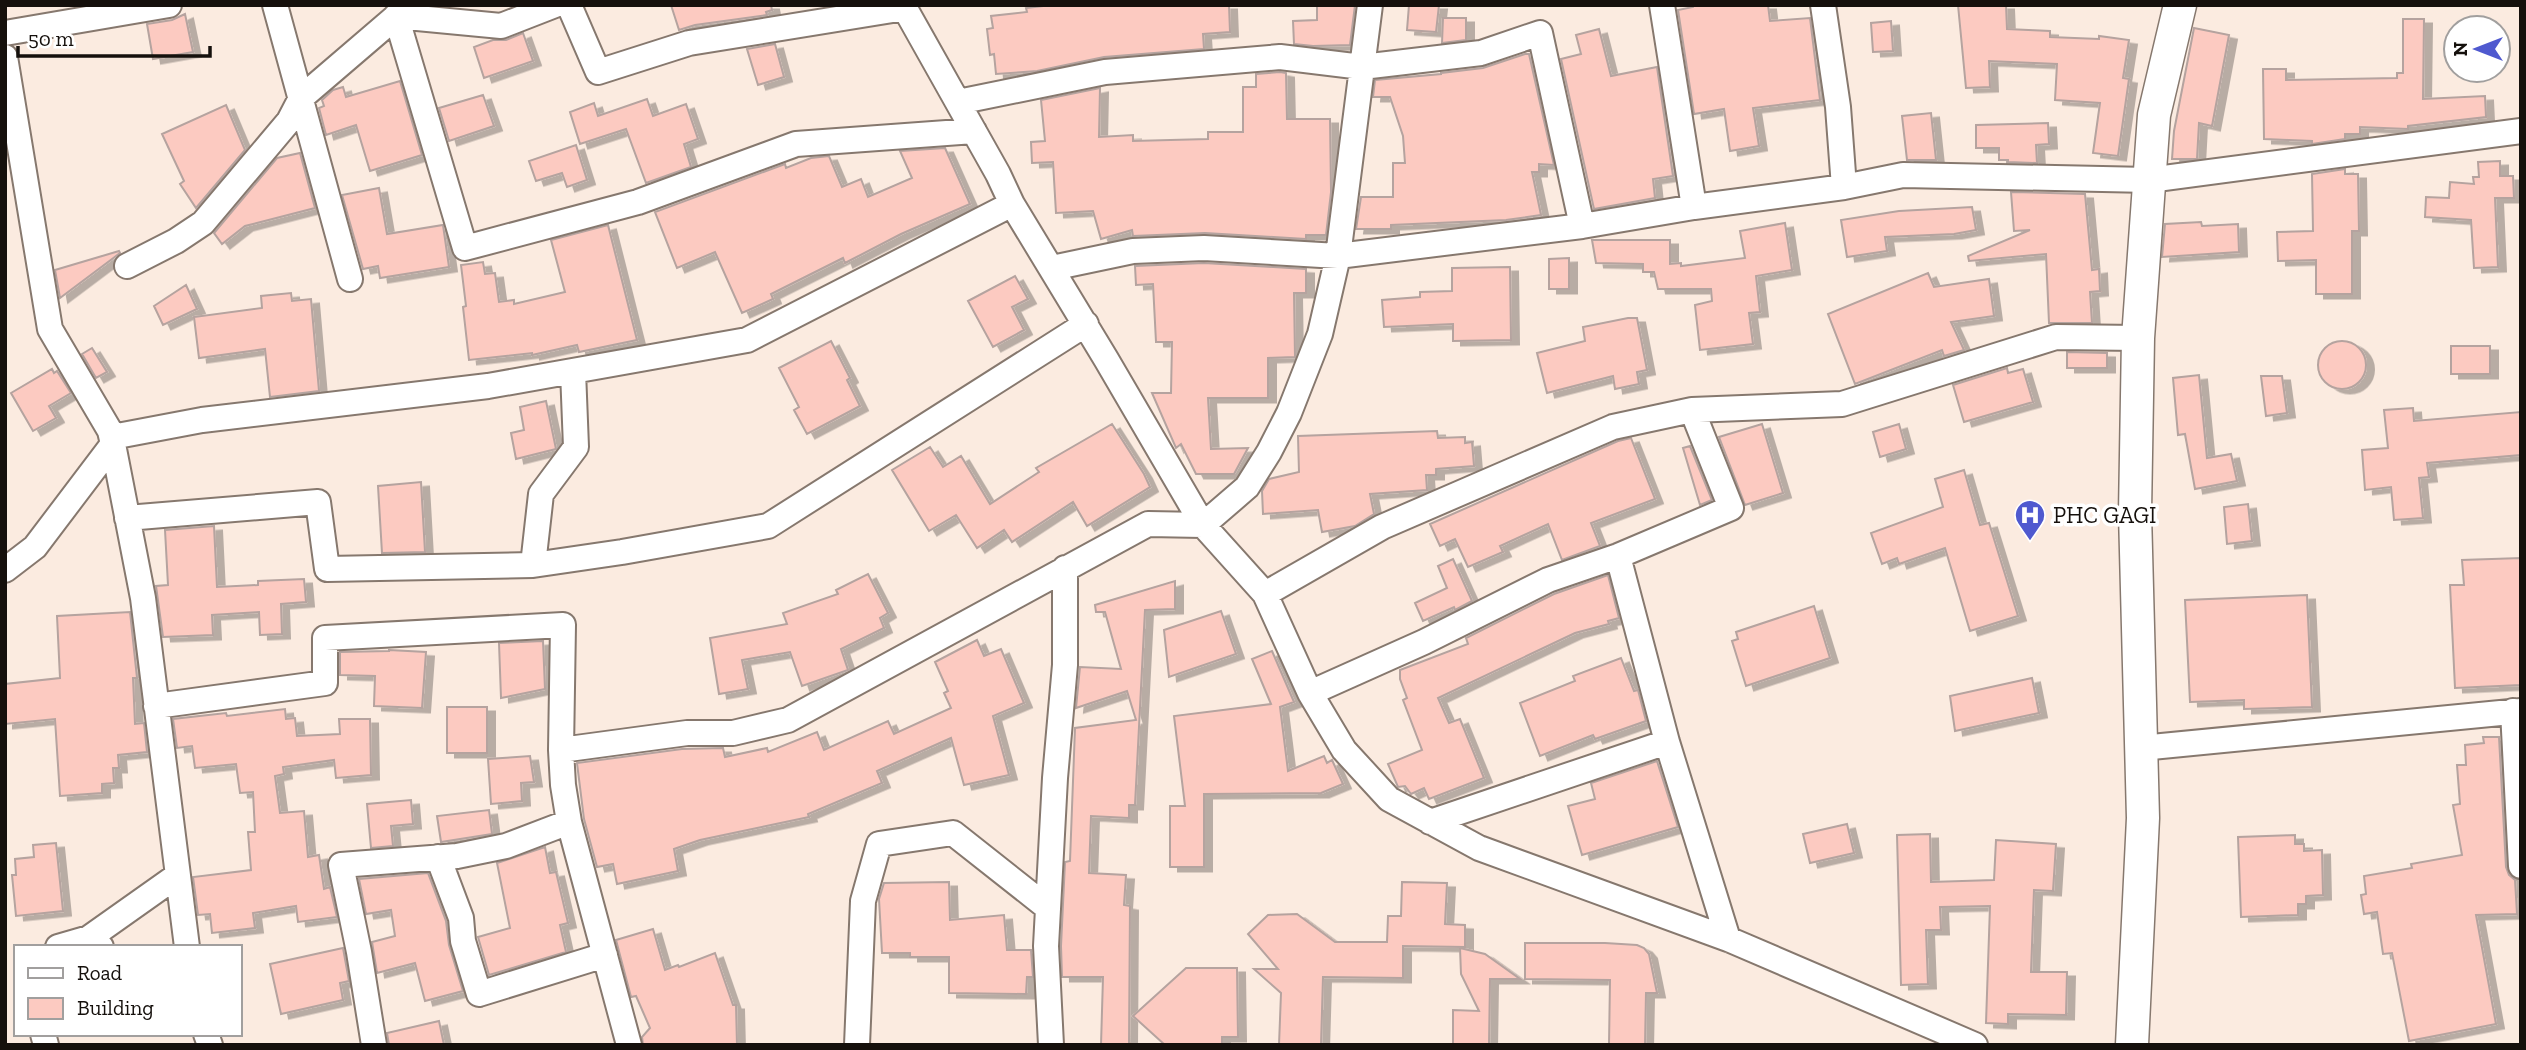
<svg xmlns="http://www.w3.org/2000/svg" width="2526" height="1050" viewBox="0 0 2526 1050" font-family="'Zilla Slab',serif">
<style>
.building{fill:#fccac1;stroke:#b5a39f;stroke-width:2;filter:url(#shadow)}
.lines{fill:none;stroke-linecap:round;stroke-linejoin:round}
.minor-casing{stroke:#86786e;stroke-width:28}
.tertiary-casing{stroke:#86786e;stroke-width:35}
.minor{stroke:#fff;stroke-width:24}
.tertiary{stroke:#fff;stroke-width:32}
.labels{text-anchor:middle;stroke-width:7;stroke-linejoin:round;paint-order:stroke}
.poi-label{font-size:23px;fill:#15100c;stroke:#fff;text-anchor:start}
</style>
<defs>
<filter id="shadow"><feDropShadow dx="8" dy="4.5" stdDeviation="0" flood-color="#0004"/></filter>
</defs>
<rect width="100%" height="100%" fill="#fbebe0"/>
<path class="building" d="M671 5H771L772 10 766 12 767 15 695 25 679 30Z
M1052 5H1229L1230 32 1203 34 1204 49 1104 57 1037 71 996 74 994 54 990 55 987 29 993 28 991 16 1027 12 1026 8Z
M1317 5H1355L1350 45 1313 46 1294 44 1293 21 1317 20Z
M1409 5H1439L1436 32 1407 30Z
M1693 5H1768L1770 21 1810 18 1820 100 1753 108 1759 146 1730 151 1724 109 1694 114 1678 10 1693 7Z
M1958 5H2006L2007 29 2050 31V37L2099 39V36L2129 40 2123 78 2129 79 2118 156 2093 153 2100 103 2055 100 2057 64 1989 61 1990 87 1966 88Z
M185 14 193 52 153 59 147 24 172 20Z
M1443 18H1466V40L1442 43Z
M2403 19H2424L2423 99 2485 96 2486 117 2408 126V129L2360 127V134H2345V139L2312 144V141L2264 139 2263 69H2286V80L2397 78V73H2403Z
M1891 21 1893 51 1873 52 1871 23Z
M2194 28 2229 35 2212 126 2199 123 2197 159H2172L2174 131Z
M1599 29 1611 76 1657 67 1673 176 1653 179 1655 198 1594 209 1561 59 1581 54 1576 35Z
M523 33 533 61 484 78 474 47 493 40H506Z
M775 44 784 77 758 85 747 49Z
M1525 54H1529L1554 165 1539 164V172H1532L1541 215 1506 220 1391 225V229H1356L1361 197H1393V163H1405L1403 136 1390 97H1373L1375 80 1441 74V73L1483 68Z
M1280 72 1286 73 1287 119H1330L1331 192 1326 235H1306V239L1205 233 1133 236 1132 230 1101 239 1093 211 1056 213 1053 162 1032 163 1031 142 1045 141 1041 100 1100 88 1099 137 1133 135V141L1208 139V132H1243V87H1256V74Z
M400 81 422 155 370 171 356 125 326 135 319 108 324 106 322 100 333 90 343 87 346 97Z
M483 95 494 126 449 141 439 108Z
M647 99 653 116 686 104 698 139 684 144 691 167 646 183 626 129 580 144 570 112 594 103 598 116Z
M226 105 245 150 196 208 180 184 184 181 162 134Z
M1931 113 1936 160H1907L1902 116Z
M2048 123 2049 144 2036 145 2037 163 2008 162V160H1999V148H1976V125Z
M576 145 587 180 567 187 562 173 536 181 529 161Z
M945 148 970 204 901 234 845 263 843 258 771 294 773 299 742 313 715 252 677 268 655 212 785 164 786 168 811 158 829 156 842 187 861 179 868 197 912 178 900 151Z
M300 153 315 208 245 226 222 244 214 233 277 158Z
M2500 161V176H2513L2514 198H2495L2498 267 2474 268 2471 220 2425 217 2426 197 2449 198 2450 182 2474 184 2473 177H2479L2478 162Z
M2345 169V174H2358L2359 231H2352V294H2316V260L2278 261 2277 232 2313 231 2312 174Z
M379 188 387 234 443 225 449 267 380 278 378 266 363 269 342 195Z
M2011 192 2085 194 2092 270 2099 269 2100 291 2090 292 2092 323H2049L2046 254 1969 261 1968 256 2030 230 2014 231Z
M1972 207 1976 230 1954 234 1885 237 1887 251 1847 257 1841 220 1899 211Z
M2201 222 2202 226 2238 224 2239 252 2162 257 2165 224Z
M1785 223 1792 270 1756 276 1760 312 1749 313 1753 344 1700 350 1695 305 1712 301 1711 289H1658L1654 272H1643V264L1596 263 1592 240H1670V264L1681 263V266L1745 258 1740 231Z
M608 225 637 340 579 352 577 345 532 355V353L469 360 463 307 466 306 461 265 483 262 485 274 495 273 499 302 514 300V304L565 292 551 240Z
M119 251 120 253 60 298 55 270Z
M1569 258V289H1549V259Z
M1204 263 1306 269V293H1294L1295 357 1268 358V398H1208L1211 449 1248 448 1234 474H1196L1181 444 1176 448 1152 393H1171L1172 342H1156L1153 284 1136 285 1135 266Z
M1510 267 1511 340 1453 341V324L1384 327 1382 300 1420 297V292L1452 291V268Z
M1928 273 1934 287 1989 279 1994 316 1951 322 1964 350 1944 356 1942 350 1855 384 1828 314Z
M1015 276 1028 299 1012 307 1024 330 993 347 968 301Z
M186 285 197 309 163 325 154 306Z
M291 293 292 301 311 299 319 391 270 397 265 349 199 358 194 317 262 308 261 296Z
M1628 318H1637L1647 370 1637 372 1639 384 1615 389 1613 376 1547 393 1537 353 1585 341 1583 327Z
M2318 365a24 24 0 1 1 48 0a24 24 0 1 1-48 0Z
M831 341 850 378 847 380 860 406 807 434 794 410 799 407 779 368Z
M2451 346H2490V374H2451Z
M92 348 107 372 96 378 82 354Z
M2067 352 2107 353V368H2067Z
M2007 368 2008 373 2023 369 2033 402 1964 422 1953 385Z
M52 369 54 373 57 371 71 393 49 406 56 418 33 431 11 393Z
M2199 375 2207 458 2231 454 2237 481 2195 489 2185 434 2178 435 2173 378Z
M2261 376H2282L2287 413 2266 416Z
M546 401 556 449 516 459 511 433 524 430 520 407Z
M2413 408 2414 421 2521 412V455L2427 463 2429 477 2419 478 2423 518 2394 520 2391 487 2365 490 2362 450 2388 448 2384 410Z
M1112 424 1144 474 1150 487 1087 526 1073 502 1012 542 1004 530 977 548 956 515 929 531 892 470 930 447 943 467 961 456 990 504 1039 472 1036 468Z
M1762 424 1783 493 1745 505 1719 437Z
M1899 424 1906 449 1880 457 1873 432Z
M1437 431 1438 438 1465 437V443L1472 442 1474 466 1436 469V475H1426L1427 490 1370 494 1374 514 1355 526 1322 532 1318 510 1263 514 1262 491 1269 479 1299 472 1298 436Z
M1631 438 1655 499 1591 523 1600 546 1562 560 1548 524 1500 546 1503 552 1468 567 1455 539 1440 546 1430 524 1618 441Z
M1690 446 1712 500 1700 505 1683 448Z
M1964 470 1980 525 1989 523 2018 616 1970 631 1945 548 1899 564 1897 558 1882 564 1871 533 1943 507 1935 479Z
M421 482 425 552 382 553 378 486Z
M2248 504 2252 541 2227 544 2224 507Z
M214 526 217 587 258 585V581L304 579 306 602 281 604 282 634 260 635 259 612 212 615 213 635 163 637 156 586 168 585 165 530Z
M2521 558V685L2455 688 2450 585H2464L2462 560Z
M1453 559 1472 601 1455 610 1454 607 1423 621 1415 603 1447 588 1438 566Z
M868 574 888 613 880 618 884 628 841 649 848 670 802 686 790 652 742 660 748 689 719 694 710 638 787 624 783 613 838 594 836 590Z
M1608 575 1619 618 1608 621 1609 624 1575 633 1438 698 1449 723 1460 719 1484 778 1429 799 1424 788 1411 794 1405 786 1398 787 1388 764 1422 750 1403 700 1407 698 1400 679V670L1468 644 1466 638 1554 594Z
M1175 581V609L1145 610 1135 805H1129V818L1091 816 1089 873 1126 875 1124 905 1130 906 1129 1045H1101L1103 977H1062L1061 946 1065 862 1070 861 1075 728 1136 720 1127 691 1076 708 1080 667 1121 669 1105 612H1096L1095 605Z
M2307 595 2312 707 2244 709V700L2190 702 2185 600Z
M1814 606 1830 658 1746 686 1732 641 1738 639 1736 632Z
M1221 611 1236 654 1169 677 1164 630Z
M130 612 137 678H133L135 724 144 723 147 752 118 755 119 768H113L114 783 102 784V793L60 796 55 719 5 724V684L60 678 57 616Z
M977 640 984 656 1001 649 1024 703 993 716 1009 775 964 785 951 738 877 771 882 783 808 814 809 817 700 840 674 849 678 871 617 884 613 864 597 867 584 819 577 763 682 749 723 748 725 757 767 748 768 752 817 732 824 750 888 721 894 734 951 708 944 693 948 691 935 662Z
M543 641 545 689 501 698 499 643Z
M389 650 426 652 422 708 374 706 375 676 340 675V652L389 651Z
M1272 651 1294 702 1280 707 1288 771 1324 756 1327 763 1332 760 1343 784 1321 793 1204 794V867H1170V806H1185L1174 716 1271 704 1252 659Z
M1621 658 1634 691 1638 690 1646 721 1595 739 1593 735 1540 756 1520 703 1575 681 1573 676Z
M2032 678 2039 713 1955 731 1950 696Z
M447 707H487V753H447Z
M285 709 286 719 295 718 297 736 340 734 339 719H370L371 775 336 778 334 760 283 767 284 774 275 776 280 813 304 811 308 857 319 855 324 889 330 887 337 917 298 922 296 906 253 913 255 928 212 933 210 914 198 915 193 877 251 870 248 832H255L253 792 240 793 236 764 195 768 192 746 177 748 173 719 226 713 227 716Z
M2483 737H2499L2506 867 2509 875 2515 880 2517 914 2476 915 2496 1024 2409 1041 2392 953 2383 954 2377 912 2364 914 2361 895 2366 894 2364 876 2412 868 2411 864 2462 855 2453 805 2460 804 2457 765H2466L2465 745 2484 743Z
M530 756 534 782 521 783 522 801 491 804 488 759Z
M1657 761 1678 827 1582 855 1568 806 1595 799 1591 783Z
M411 800 413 824 391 826 393 846 371 848 367 804Z
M489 810 492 834 441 842 437 816Z
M1847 824 1854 853 1810 863 1803 834Z
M1930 834 1931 882 1994 880 1996 840 2056 844 2053 891 2034 890 2031 972H2067L2066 1015 2008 1014V1024L1986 1023 1990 906 1940 907 1941 930H1926L1928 984 1901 985 1897 835Z
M2295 835V844H2304V851L2322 850 2323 895 2306 896V904H2298V915L2241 917 2238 837Z
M56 843 63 911 16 916 12 875H16L15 859 34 857 33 845Z
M545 847 550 873 556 872 568 923 560 925 566 952 489 975 478 937 510 928 497 863Z
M428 873 446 921 449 945 463 991 425 1001 415 963 377 973 372 942 395 936 391 910 366 914 359 879Z
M949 882 950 920 1004 915 1007 950H1031L1033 977H1027L1026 994 949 993V957H910V953H882L879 899 884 883Z
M1402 882 1447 883 1445 924 1465 925V947L1403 946V978L1323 977 1321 1045H1279L1281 993 1254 969H1278L1248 934 1268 915 1297 914 1335 942H1387L1388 916H1401Z
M653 929 665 970 678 965 679 967 715 953 733 1005H736L737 1045H643L642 1037 650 1028 636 996 631 997 616 940Z
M1525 943H1605L1637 945 1644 948 1649 954 1657 993H1646L1645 1045H1609L1610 980 1525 979Z
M343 948 349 981 340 983 343 1000 281 1014 270 964Z
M1460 948 1485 954 1520 979H1490L1489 1045H1453V1010L1479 1011 1461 974Z
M1186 968H1237L1238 1037H1222V1045H1165L1133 1016Z
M439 1021 444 1045H389L387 1033Z"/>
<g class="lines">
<g class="minor-casing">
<path id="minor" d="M275 5 350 279
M555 5 501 26 396 16 465 248 638 202 796 144 974 131
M569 5 598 72 689 43 905 8
M903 5 998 174 1012 204 1106 359 1203 525 1265 594 1310 693 1344 750 1389 799 1479 848 1728 939 1975 1045
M1662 5 1694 207
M1823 5 1838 107 1844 187
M5 33 169 5
M5 57 50 329 110 431 113 444 35 547 5 570
M958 102 1105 72 1280 57 1362 67 1481 53 1540 33 1582 226
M127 266 176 241 203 223 289 121 301 98 406 8
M1052 268 1133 251 1204 248 1338 256 1582 226 1694 207 1844 187 1903 175 2149 180 2521 131
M112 437 202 420 488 386 747 340 1012 204
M113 444 143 598 187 947
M127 518 318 502 327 569 533 565 541 494 576 447 573 371
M1618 556 1667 742 1728 939
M533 565 622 552 768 526 1086 324
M1265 594 1382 527 1613 427 1692 410 1842 404 2056 337 2138 338
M1310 693 1424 642 1548 580 1618 556 1731 508 1692 410
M156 706 325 683V638L563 625 561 750
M2513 711 2521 866
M2141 748 2521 711
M1430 822 1667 742
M438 857 461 918 463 941 479 994 605 955
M89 938 178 875
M58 947 89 938 101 947
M43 1034 46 1045
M206 1034 210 1045
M374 1045 359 952 341 865 457 856 506 846 569 822
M629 1045 569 822 563 785 561 750 687 733H733L788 720 1148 524 1203 525 1247 487 1269 452 1289 413 1320 334 1338 256 1370 5
M857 1045 863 901 879 844 953 833 1048 908
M1051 1045 1046 946 1055 778 1065 665V568"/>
</g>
<g class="tertiary-casing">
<path id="tertiary" d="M2132 1045 2143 818 2135 513 2138 338 2154 115 2180 5"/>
</g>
<use href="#minor" class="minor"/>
<use href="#tertiary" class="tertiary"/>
</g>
<defs>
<g id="hospital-pin" transform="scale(1.575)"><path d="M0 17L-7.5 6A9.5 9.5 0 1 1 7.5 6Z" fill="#4f59cf" stroke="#fff"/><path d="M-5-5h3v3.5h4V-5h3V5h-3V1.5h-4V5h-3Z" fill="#fff"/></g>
</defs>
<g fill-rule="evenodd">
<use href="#hospital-pin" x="2030" y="515"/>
</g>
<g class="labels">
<g class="poi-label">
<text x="2053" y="523">PHC GAGI</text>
</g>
</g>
<rect width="2526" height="1050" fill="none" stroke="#15100c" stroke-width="14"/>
<rect x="14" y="945" width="228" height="91" fill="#ffffff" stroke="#a19f9e" stroke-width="2"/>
<rect x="28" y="968" width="35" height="10" fill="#ffffff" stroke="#a19f9e" stroke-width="2"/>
<text x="77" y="980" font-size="21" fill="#15100c">Road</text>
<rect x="28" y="998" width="35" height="21" fill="#fccac1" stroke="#a19f9e" stroke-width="2"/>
<text x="77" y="1015" font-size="21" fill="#15100c">Building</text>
<g transform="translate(2477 49) rotate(270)"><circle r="33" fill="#ffffff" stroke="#a19f9e" stroke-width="2"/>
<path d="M0-5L12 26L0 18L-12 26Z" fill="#4f59cf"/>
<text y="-10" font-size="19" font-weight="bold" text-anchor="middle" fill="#15100c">N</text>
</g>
<path d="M18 46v10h192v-10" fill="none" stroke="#15100c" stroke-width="3.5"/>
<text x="28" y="46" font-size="21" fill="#15100c" stroke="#ffffff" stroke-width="5" paint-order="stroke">50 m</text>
</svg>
